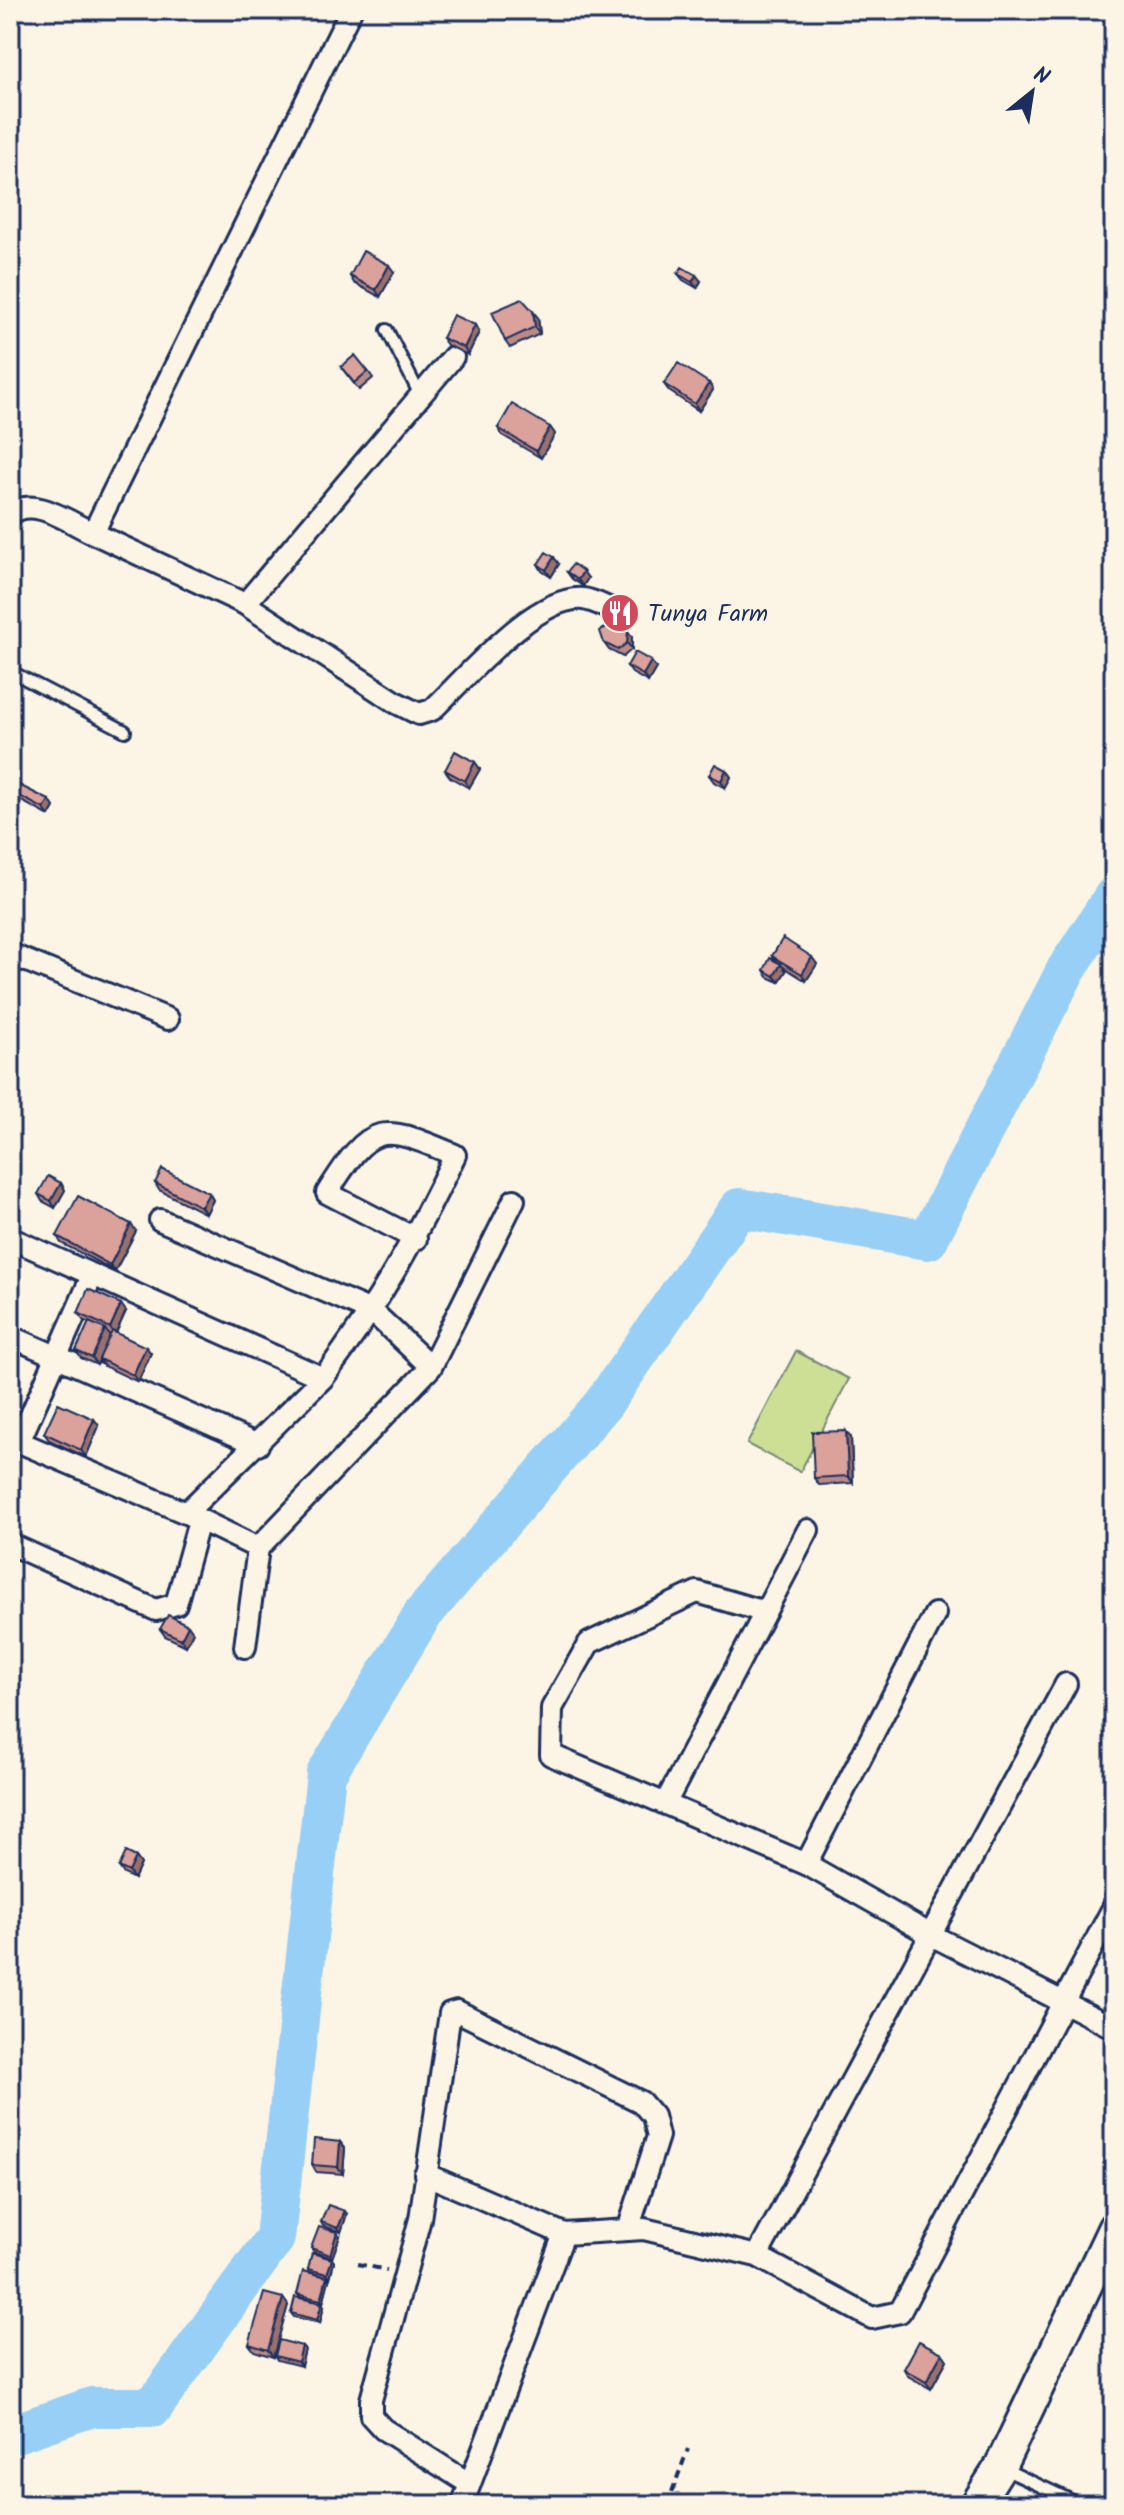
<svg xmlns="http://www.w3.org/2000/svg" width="1124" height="2515" viewBox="0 0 1124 2515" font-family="Kalam,sans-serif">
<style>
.green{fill:#cddf94;stroke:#748779;stroke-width:2}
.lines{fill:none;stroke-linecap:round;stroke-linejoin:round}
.river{stroke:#97cff6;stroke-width:40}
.lane-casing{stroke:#1b2f5e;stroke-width:16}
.street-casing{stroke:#1b2f5e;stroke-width:26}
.secondary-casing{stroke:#1b2f5e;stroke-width:36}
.path{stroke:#1b2f5e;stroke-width:4;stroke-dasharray:8 6;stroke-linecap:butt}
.lane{stroke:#fcf5e5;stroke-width:10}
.street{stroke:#fcf5e5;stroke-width:20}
.secondary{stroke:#fcf5e5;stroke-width:30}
.wall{fill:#bc8a85;stroke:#1b2f5e;stroke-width:2}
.shaded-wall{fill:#99716c;stroke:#1b2f5e;stroke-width:2}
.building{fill:#dba19b;stroke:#1b2f5e;stroke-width:2}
.labels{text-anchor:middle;stroke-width:6;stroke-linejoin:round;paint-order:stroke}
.poi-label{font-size:24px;fill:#1b2f5e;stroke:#fcf5e5;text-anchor:start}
</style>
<rect width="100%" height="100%" fill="#fcf5e5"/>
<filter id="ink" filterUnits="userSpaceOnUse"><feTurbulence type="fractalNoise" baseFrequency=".0125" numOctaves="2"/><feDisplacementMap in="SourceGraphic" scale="16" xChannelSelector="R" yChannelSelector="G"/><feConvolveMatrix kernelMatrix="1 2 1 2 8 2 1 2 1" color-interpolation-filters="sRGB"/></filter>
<g filter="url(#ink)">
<path class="green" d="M796 1351 849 1379 800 1472 747 1444Z"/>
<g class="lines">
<path class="river" d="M10 2435 92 2407H153L275 2238 326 1774 423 1614 603 1404 739 1208 928 1240 1066 970 1114 896"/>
<g class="lane-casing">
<path id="lane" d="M387 330 420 395
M10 671 125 731
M1002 2468 1081 2505"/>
</g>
<g class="street-casing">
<path id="street" d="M10 515C32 494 70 523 93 533L351 10
M93 533 245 604 397 703 419 714 432 710C466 678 535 595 583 599 594 600 607 608 618 612
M245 604 453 357
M10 954 168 1019
M160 1220 373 1312 431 1367
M10 1238 323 1378 186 1513
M10 1336 258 1445
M323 1378C378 1305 416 1238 455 1155 380 1123 372 1121 327 1193L416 1239
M10 1438 186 1513 258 1548
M19 1442 92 1276
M10 1544 156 1610 176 1604 199 1521
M765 1612 697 1592 589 1643 552 1708 551 1755 806 1864 933 1936 1114 2028
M245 1647 258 1548 431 1367 514 1200
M665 1804 808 1530
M806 1864 935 1614
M425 2174 564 2234 644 2229 757 2256 872 2318 900 2312 1114 1906
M757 2256 1066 1684
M470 2484 383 2429 371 2416V2400L420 2219 450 2013 457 2011 641 2102 653 2116 658 2136 628 2230
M462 2505 564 2234"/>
</g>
<g class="secondary-casing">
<path id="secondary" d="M976 2505 1000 2467 1114 2227"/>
</g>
<path class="path" d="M358 2264 387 2270
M667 2505 688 2449"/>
<use href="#lane" class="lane"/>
<use href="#street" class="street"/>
<use href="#secondary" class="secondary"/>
</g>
<path class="wall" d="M394 272 380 297 354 283 350 276Z
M678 274 701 281 697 288 683 280Z
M538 318 540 334 510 348 505 341Z
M479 332 468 355 447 345 442 338Z
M341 367 368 371 373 378 359 390Z
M709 383 713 390 699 411 669 391 664 384Z
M550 427 555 434 541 458 502 435 498 428Z
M538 564H559L551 577 542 571Z
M567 572 588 578 583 586 572 579Z
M632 637V649L623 657 609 650 604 643Z
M627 666 656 668 648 682 632 673Z
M475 762 480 769 469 788 450 777 445 770Z
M726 770 731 777 725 788 714 782 709 775Z
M10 788 49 800 54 807 49 816 14 797 10 792Z
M772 956 817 964 806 981 782 966 786 971 779 982 768 977 764 970 776 961Z
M61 1183 65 1190 55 1208 42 1201 38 1194Z
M155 1183 209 1193 213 1200 206 1214 159 1190Z
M136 1231 115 1271 61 1243 57 1236Z
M126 1311 116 1333 151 1353 138 1382 104 1366 100 1360 97 1365 81 1358 76 1351 89 1323 83 1320 78 1313Z
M94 1419 99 1426 86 1457 49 1440 44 1433Z
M851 1438 853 1483 819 1485 814 1478Z
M188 1625 193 1632 186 1646 165 1636 160 1629Z
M136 1857 141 1864 134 1879 124 1874 119 1867Z
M340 2142 345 2148 343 2174 316 2172 312 2165Z
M347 2214 341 2232 323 2226 321 2222Z
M340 2236 332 2258 314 2252 311 2248Z
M332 2259 334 2262 330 2278 310 2272 308 2269Z
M329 2280 323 2303 300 2297 297 2294Z
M288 2305 273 2357 254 2351 249 2344Z
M324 2306 320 2323 294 2317 291 2313Z
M305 2349 301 2366 277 2360 275 2356Z
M942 2353 947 2360 931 2389 908 2376 904 2369Z"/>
<path class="shaded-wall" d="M389 265 394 272 380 297 376 290Z
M696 275 701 281 697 288 692 282Z
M533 311 538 318 540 334 535 327Z
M475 325 479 332 468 355 464 348Z
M709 383 713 390 699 411 695 404Z
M550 427 555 434 541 458 536 451Z
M554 557 559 564 551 577 546 570Z
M583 571 588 578 583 586 578 580Z
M628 631 632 637V649L627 643Z
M651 661 656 668 648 682 643 675Z
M475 762 480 769 469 788 465 781Z
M726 770 731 777 725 788 721 781Z
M49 800 54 807 49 816 44 809Z
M812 957 817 964 806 981 802 974Z
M781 964 786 971 779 982 774 976Z
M61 1183 65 1190 55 1208 51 1201Z
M209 1193 213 1200 206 1214 201 1207Z
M131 1224 136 1231 115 1271 110 1265Z
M121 1304 126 1311 115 1335 110 1328Z
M105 1329 110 1336 97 1365 92 1358Z
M146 1347 151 1353 138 1382 133 1375Z
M94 1419 99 1426 86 1457 81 1450Z
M846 1431 851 1438 853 1483 848 1476Z
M188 1625 193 1632 186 1646 181 1639Z
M136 1857 141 1864 134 1879 129 1872Z
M340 2142 345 2148 343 2174 338 2167Z
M345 2211 347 2214 341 2232 338 2228Z
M337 2232 340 2236 332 2258 330 2255Z
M332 2259 334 2262 330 2278 327 2274Z
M327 2277 329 2280 323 2303 321 2300Z
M283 2298 288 2305 273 2357 268 2350Z
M322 2303 324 2306 320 2323 317 2320Z
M302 2346 305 2349 301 2366 298 2362Z
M942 2353 947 2360 931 2389 926 2382Z"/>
<path class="building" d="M363 251 389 265 376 290 350 276Z
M682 267 696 275 692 282 678 274Z
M522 299 533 311 535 327 505 341 492 312Z
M453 315 475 325 464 348 442 338Z
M355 355 368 371 354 383 341 367Z
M678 363 709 383 695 404 664 384Z
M512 404 550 427 536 451 498 428Z
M546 552 554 557 546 570 538 564Z
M573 564 583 571 578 580 567 572Z
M614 623 628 631 627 643 618 650 604 643 600 631Z
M635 652 651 661 643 675 627 666Z
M455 751 475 762 465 781 445 770Z
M715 764 726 770 721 781 709 775Z
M13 782 49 800 44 809 10 791V788Z
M783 938 812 957 802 974 772 956Z
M770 958 781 964 774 976 764 970Z
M162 1169 209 1193 201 1207 155 1183Z
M48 1176 61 1183 51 1201 38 1194Z
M78 1196 131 1224 110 1265 57 1236Z
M88 1289 121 1304 110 1328 78 1313Z
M89 1322 105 1329 92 1358 76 1351Z
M112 1331 146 1347 133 1375 99 1359Z
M58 1403 94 1419 81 1450 44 1433Z
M846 1431 848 1476 814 1478 812 1432Z
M168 1615 188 1625 181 1639 160 1629Z
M126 1852 136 1857 129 1872 119 1867Z
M314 2139 340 2142 338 2167 312 2165Z
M328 2205 345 2211 338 2228 321 2222Z
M319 2227 337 2232 330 2255 311 2248Z
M312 2253 332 2259 327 2274 308 2269Z
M303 2271 327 2277 321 2300 297 2294Z
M264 2293 283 2298 268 2350 249 2344Z
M295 2297 322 2303 317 2320 291 2313Z
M279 2340 302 2346 298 2362 275 2356Z
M919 2341 942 2353 926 2382 904 2369Z"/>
</g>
<defs>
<g id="restaurant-disc" transform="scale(2)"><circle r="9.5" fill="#d1495b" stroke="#fcf5e5"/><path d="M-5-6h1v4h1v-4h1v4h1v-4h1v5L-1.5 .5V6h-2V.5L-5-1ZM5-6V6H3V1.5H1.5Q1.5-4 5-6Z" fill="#fff"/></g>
</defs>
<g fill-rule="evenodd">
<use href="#restaurant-disc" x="620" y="613"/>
</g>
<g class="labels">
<g class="poi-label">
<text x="648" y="621">Tunya Farm</text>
</g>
</g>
<rect width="1124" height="2515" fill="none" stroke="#fcf5e5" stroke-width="40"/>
<rect x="20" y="20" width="1084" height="2475" fill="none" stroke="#1b2f5e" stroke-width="3" filter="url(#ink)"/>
<g transform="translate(1032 92) rotate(30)" stroke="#fcf5e5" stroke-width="6" paint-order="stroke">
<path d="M0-6L14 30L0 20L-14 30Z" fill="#1b2f5e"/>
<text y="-12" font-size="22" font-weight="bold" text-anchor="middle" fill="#1b2f5e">N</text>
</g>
</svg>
